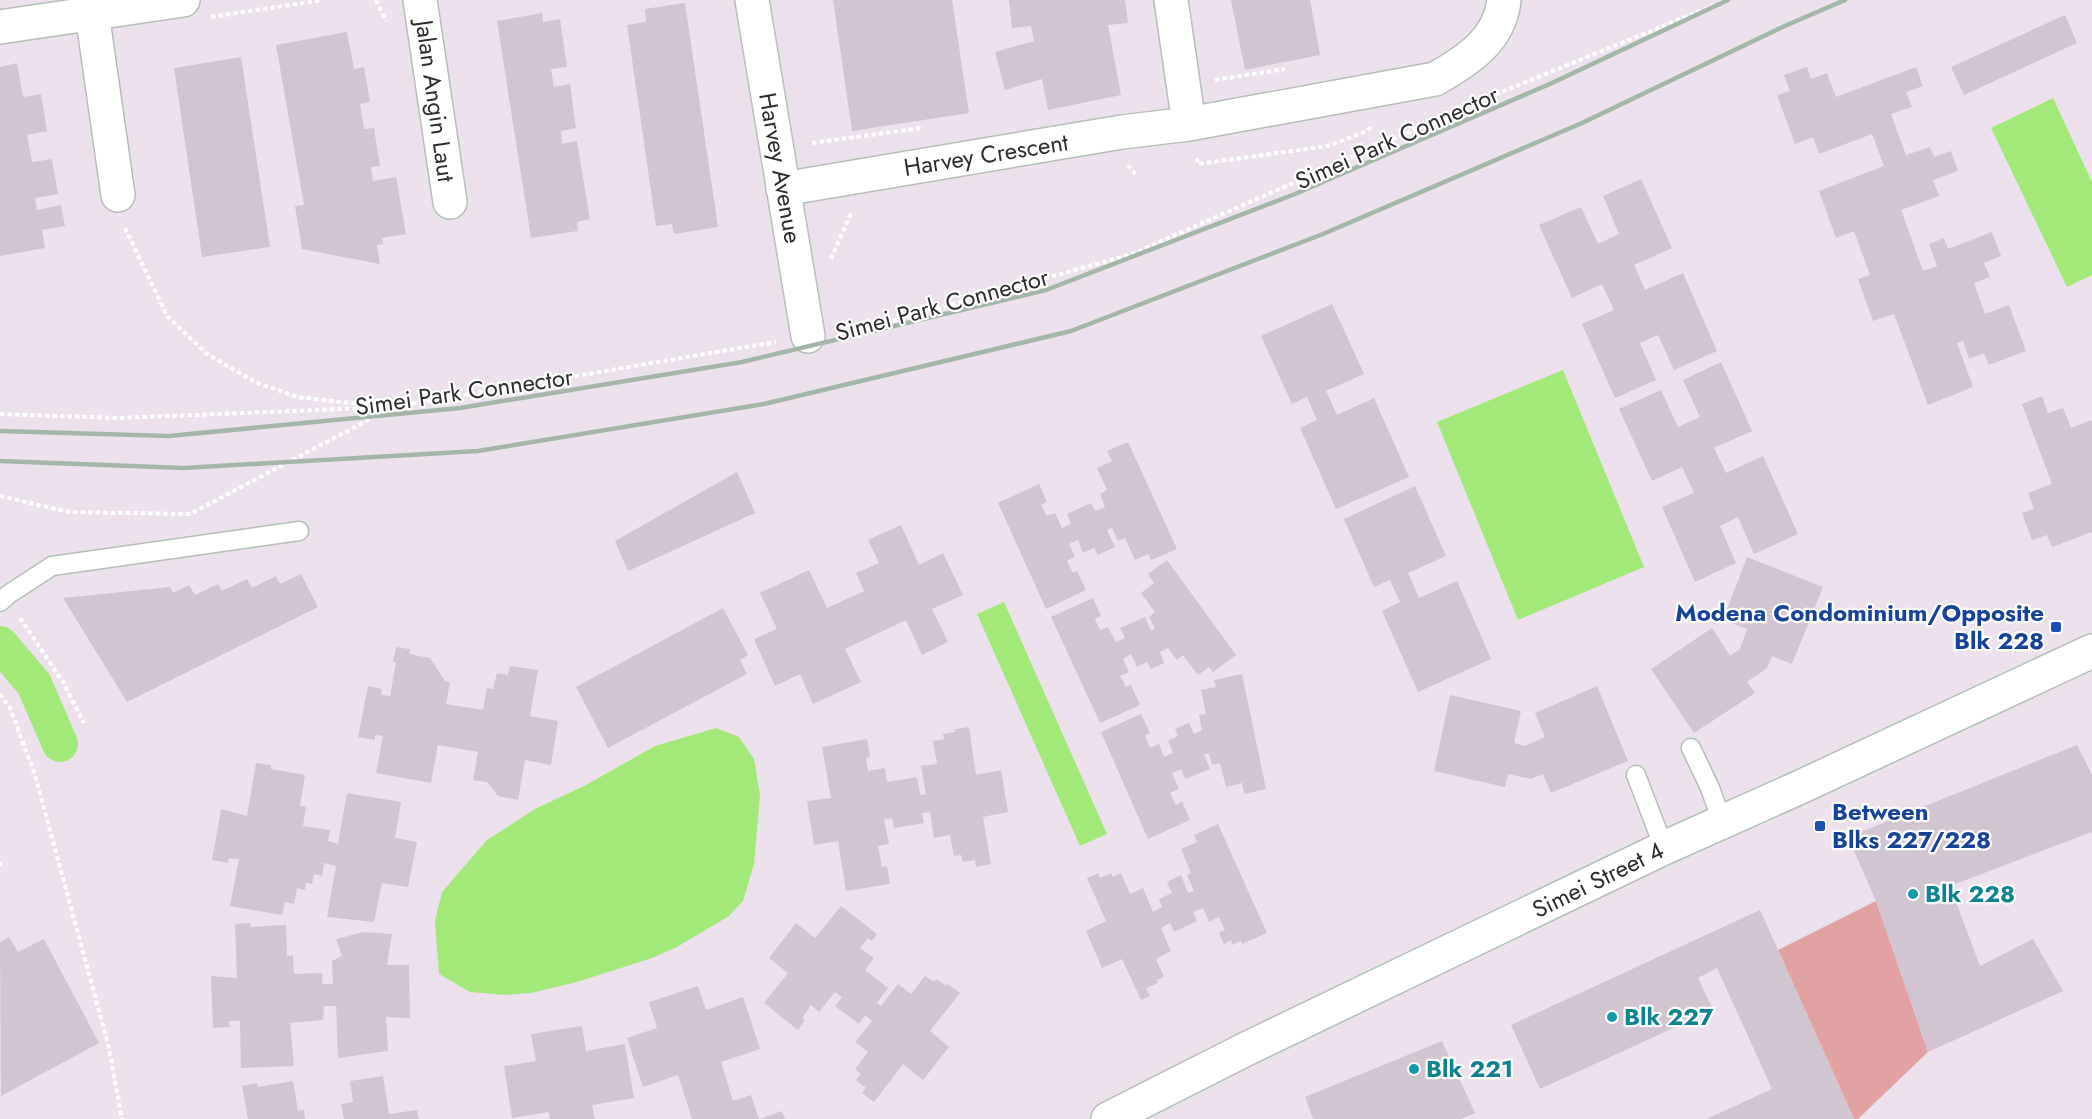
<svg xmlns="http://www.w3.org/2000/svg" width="2092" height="1119" viewBox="0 0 2092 1119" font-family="Jost,sans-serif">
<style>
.green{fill:#e1a2a1}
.water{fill:#a3e97a}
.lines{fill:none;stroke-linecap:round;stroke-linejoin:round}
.canal{stroke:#a3e97a;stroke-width:36}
.building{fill:#d0c5d1}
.lane-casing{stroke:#b4c0b7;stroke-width:21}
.street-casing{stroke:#b4c0b7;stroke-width:36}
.path{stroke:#fff;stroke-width:4;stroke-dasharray:4.5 3;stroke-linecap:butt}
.lane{stroke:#fff;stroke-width:18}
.street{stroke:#fff;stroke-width:33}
.rail{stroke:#a3b6a8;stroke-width:4.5}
.transit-dot{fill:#1a4fb4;stroke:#fff;stroke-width:2}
.culture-dot{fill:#0f9aa8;stroke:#fff;stroke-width:2}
.labels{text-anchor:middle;stroke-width:4.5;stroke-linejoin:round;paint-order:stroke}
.street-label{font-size:24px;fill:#2d2d2d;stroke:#fff}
.transit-label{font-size:24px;font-weight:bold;fill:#164399;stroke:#fff;text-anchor:end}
.culture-label{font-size:24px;font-weight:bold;fill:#0d838f;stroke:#fff;text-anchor:start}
</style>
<rect width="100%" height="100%" fill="#ede1ee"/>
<path class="green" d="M1876 901 1928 1052 1858 1119H1854L1778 950Z"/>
<path class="water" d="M2053 98 2092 182V275L2067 287 1991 128Z
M1563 370 1644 567 1518 620 1437 422Z
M1004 602 1107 834 1080 846 977 614Z
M716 728 739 737 754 759 760 795 754 864 743 901 729 916 677 947 652 958 577 982 531 993 506 995 470 992 439 974 435 921 442 892 487 840 535 809 586 785 655 746Z"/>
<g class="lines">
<path class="canal" d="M0 644 34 684 60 744"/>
</g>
<path class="building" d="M833 0H952L969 113 852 131Z
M1009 0H1125L1128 23 1108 25 1121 95 1048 110 1042 79 1005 90 995 52 1034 41 1031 26 1012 28Z
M1231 0H1310L1320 55 1245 70Z
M685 3 718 227 674 234 672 224 656 226 627 25 646 22 645 9Z
M542 13 543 22 560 19 567 67 551 69 554 87 570 84 576 128 561 131 562 144 577 141 590 219 577 222 578 231 531 238 497 21Z
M2065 15 2077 43 1964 95 1951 67Z
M347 32 354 69 364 67 370 102 360 104 364 129 374 128 380 166 371 167 373 181 396 177 406 234 382 238 383 244 377 245 380 264 302 249 295 206 304 205 276 45Z
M241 57 270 247 202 257 174 68Z
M17 63 23 97 41 94 47 131 27 135 32 162 52 159 58 194 35 198 37 210 61 205 65 226 42 230 45 248 0 256V67Z
M1807 67 1811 79 1827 73 1836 97 1916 67 1923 86 1906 92 1912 107 1891 114 1906 155 1930 147 1934 157 1951 151 1958 171 1933 180 1939 196 1901 210 1923 271 1937 266 1929 244 1944 238 1948 249 1992 232 2001 256 1984 263 1990 277 1974 283 1985 314 2009 305 2026 351 1989 365 1984 353 1969 359 1963 341 1957 343 1973 387 1928 405 1894 314 1873 321 1858 279 1870 275 1854 231 1836 238 1819 191 1884 166 1872 134 1819 154 1813 137 1795 144 1777 95 1790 91 1784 75Z
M1641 179 1672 248 1634 265 1645 290 1683 273 1717 351 1674 370 1658 335 1640 343 1656 380 1615 398 1582 324 1614 310 1602 284 1572 298 1539 225 1581 207 1598 244 1619 234 1603 196Z
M1332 304 1364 374 1326 391 1337 415 1374 398 1409 477 1336 509 1300 428 1317 420 1307 397 1292 404 1261 336Z
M1721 362 1752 431 1714 448 1726 473 1763 456 1798 534 1754 554 1738 517 1720 526 1736 563 1695 582 1662 507 1694 493 1682 467 1652 481 1619 409 1661 390 1678 427 1700 417 1683 380Z
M2042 396 2048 413 2063 408 2071 428 2092 420V532L2052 547 2047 535 2032 540 2022 513 2034 509 2028 493 2052 484 2022 404Z
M1128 442 1177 549 1151 560 1148 554 1135 560 1125 538 1118 541 1112 528 1107 530 1115 547 1098 555 1094 548 1083 553 1078 540 1069 544 1075 557 1067 561 1073 573 1077 571 1086 590 1046 609 998 503 1039 484 1047 502 1041 505 1047 516 1055 513 1062 528 1071 524 1067 514 1091 503 1095 511 1105 507 1100 494 1107 490 1097 468 1112 461 1107 451Z
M737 472 755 513 628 571 615 541Z
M1415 486 1446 556 1408 573 1419 598 1457 581 1491 659 1418 692 1382 611 1400 602 1390 580 1374 587 1344 519Z
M901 525 919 565 943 553 963 595 932 609 948 642 922 655 906 620 845 649 861 682 813 704 800 674 775 686 754 639 777 629 760 593 809 570 827 608 864 591 856 573 879 563 868 540Z
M1747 557 1823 587 1792 664 1772 656 1767 668 1747 682 1755 693 1694 733 1651 669 1712 628 1730 656 1740 649 1747 629 1723 620Z
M1167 560 1236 655 1213 672 1209 667 1198 675 1183 655 1177 660 1168 648 1160 652 1164 663 1151 669 1147 662 1137 667 1131 654 1123 659 1129 672 1120 676 1126 687 1131 685 1140 705 1100 723 1051 617 1093 598 1101 616 1095 619 1100 630 1108 627 1116 642 1125 638 1120 628 1145 617 1151 631 1155 628 1149 617 1155 612 1141 593 1154 583 1148 574Z
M301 574 318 607 127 702 63 598 170 587 173 593 189 585 195 595 218 584 222 591 247 579 252 588 276 576 280 584Z
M723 608 748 655 740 660 747 674 608 748 576 687Z
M396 647 410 649 409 654 430 658 445 681 450 682 446 704 483 710 487 688 493 689 497 673 508 675 510 666 538 670 530 716 558 721 551 765 525 760 518 800 498 796 487 782 473 780 478 752 438 745 431 783 376 773 383 736 375 735V740L358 737 368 686 382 689 381 695 390 696 396 662H393Z
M1242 674 1266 789 1244 794 1242 783 1226 787 1220 763 1212 765 1209 753 1204 754 1210 769 1185 779 1181 769 1172 773 1179 789 1170 793 1176 805 1182 801 1190 820 1148 839 1101 732 1141 714 1150 733 1145 736 1150 748 1159 744 1164 757 1173 753 1168 741 1178 736 1175 729 1189 723 1194 734 1202 730 1199 715 1206 714 1201 690 1216 687 1214 680Z
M1597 686 1628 761 1551 793 1543 774 1531 779 1508 774 1505 787 1434 771 1450 695 1521 711 1514 743 1525 746 1545 737 1535 713Z
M969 727 976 775 1001 770 1008 812 983 817 991 864 976 867 975 860 963 862 961 855 954 856 950 835 934 838 930 812 922 813 924 823 894 828 892 818 884 819 889 844 878 846 882 867 887 866 890 884 846 891 838 841 814 845 807 801 831 798 822 747 867 739 870 757 866 758 868 771 885 768 887 782 917 777 920 795 926 794 921 766 937 764 933 741 944 739 943 734 955 732V729Z
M2077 745 2092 775V832L1950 886 1980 966 2033 939 2063 991 1928 1052 1876 901 1848 837Z
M256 763 271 765V769L305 775 300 806 306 807 303 826 330 830 328 841 338 844 347 793 401 802 395 838 417 842 408 887 382 883 374 922 327 917 336 866 324 863 322 876 314 874 312 884 306 883 305 890 297 888 294 904 285 902 282 915 230 906 239 859 229 858 228 863 212 860 221 809 247 816Z
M1218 824 1267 933 1242 944 1241 941 1232 945 1231 940 1224 944 1219 933 1225 930 1219 917 1209 922 1203 908 1193 912 1197 921 1174 932 1170 923 1161 928 1171 951 1156 959 1164 977 1157 980 1158 983 1146 988 1150 996 1141 1000 1122 959 1102 968 1086 931 1106 921 1087 878 1098 873 1100 878 1111 873 1113 877 1121 873 1130 894 1143 888 1153 912 1162 907 1159 899 1172 893 1167 882 1181 875 1188 893 1194 891 1187 875 1191 873 1181 849 1197 842 1194 835Z
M841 906 877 934 872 941 868 938 860 948 874 958 865 970 888 988 877 1003 881 1006 898 984 911 994 925 976 934 982 936 979 946 986 948 984 960 993 930 1031 949 1047 923 1080 903 1064 874 1102 862 1093 866 1088 856 1080 861 1074 855 1069 868 1052 855 1042 872 1021 865 1015 859 1024 835 1006 842 997 835 992 819 1012 811 1005 802 1018 805 1020 798 1030 764 1003 788 973 769 958 796 923 815 938Z
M1760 910 1854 1119H1707L1772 1089 1717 968 1698 978 1713 1010 1540 1089 1511 1025Z
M250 923 251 927 286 925 287 956 293 955 294 974 322 973V984H333L332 961 342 956 336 939 364 932 392 934 387 965H409L410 1018 386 1017 388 1051 338 1058 336 1006H324L323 1020 290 1023 294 1066 241 1068 240 1021H229L230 1027 213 1028 211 976 237 978 235 924Z
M9 937 18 952 44 939 99 1043 1 1096 0 942Z
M698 986 706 1010 743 997 760 1049 721 1062 733 1101 751 1095 759 1119H692L678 1075 643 1087 627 1038 657 1028 649 1002Z
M582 1026 586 1051 625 1044 634 1098 592 1105 595 1119H550L549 1112 512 1118 504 1066 536 1061 531 1034Z
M1442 1041 1475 1113 1461 1119H1313L1305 1097Z
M383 1076 389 1114 417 1110 419 1119H344L341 1104 353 1102 350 1081Z
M293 1081 298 1111 304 1110 305 1119H248L242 1086 257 1083 258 1087Z
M782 1111 785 1119H759Z"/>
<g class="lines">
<g class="lane-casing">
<path id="lane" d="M0 602 9 594 52 566 299 531
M1691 748 1710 788 1722 822
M1636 775 1664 848"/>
</g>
<g class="street-casing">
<path id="street" d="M420 0 450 202
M752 0 808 336
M1171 0 1189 124
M92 13 118 195
M0 27 183 0
M783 189 1122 132 1189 124 1435 79C1467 61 1500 40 1504 0
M1108 1119 1248 1048 1664 848 1796 789 2092 651"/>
</g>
<path class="path" d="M376 0 386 21
M211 17 323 0
M1215 80 1285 69
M812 143 921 128
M1197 158 1198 164 1328 146 1367 131 1373 126
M1128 165 1137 176
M125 228 167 316 207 354 255 382 297 397 378 406
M831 259 852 211
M842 333 857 331 1132 254 1482 100 1727 0
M0 414 119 418 393 407 776 342
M0 496 69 512 190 514 391 408
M20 618 63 682 84 723
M0 694 10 708 35 775 108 1044 122 1119
M0 862V866"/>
<use href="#lane" class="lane"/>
<use href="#street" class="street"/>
<path class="rail" d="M0 431 169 436 460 408 742 362 1046 290 1295 194 1552 83 1728 0
M0 461 184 468 478 451 764 404 1071 331 1323 234 1582 123 1787 25 1845 0"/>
</g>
<g class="transit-dot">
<rect x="2050" y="621" width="12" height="12" rx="3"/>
<rect x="1814" y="820" width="12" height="12" rx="3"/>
</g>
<g class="culture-dot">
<circle cx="1913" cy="894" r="6"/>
<circle cx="1612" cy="1017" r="6"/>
<circle cx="1414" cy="1069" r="6"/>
</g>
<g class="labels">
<g class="street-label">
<text transform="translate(435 101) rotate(82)" y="8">Jalan Angin Laut</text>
<text transform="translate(1397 138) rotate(-24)" y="8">Simei Park Connector</text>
<text transform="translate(986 155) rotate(-9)" y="8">Harvey Crescent</text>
<text transform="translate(780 168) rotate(80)" y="8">Harvey Avenue</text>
<text transform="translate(942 305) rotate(-15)" y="8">Simei Park Connector</text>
<text transform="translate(464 392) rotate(-8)" y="8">Simei Park Connector</text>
<text transform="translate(1598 880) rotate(-26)" y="8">Simei Street 4</text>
</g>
<g class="transit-label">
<text x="2044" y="621">Modena Condominium/Opposite<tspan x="2044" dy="28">Blk 228</tspan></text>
<text x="1832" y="820" text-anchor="start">Between<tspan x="1832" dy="28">Blks 227/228</tspan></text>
</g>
<g class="culture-label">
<text x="1925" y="902">Blk 228</text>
<text x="1624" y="1025">Blk 227</text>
<text x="1426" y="1077">Blk 221</text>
</g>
</g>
</svg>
